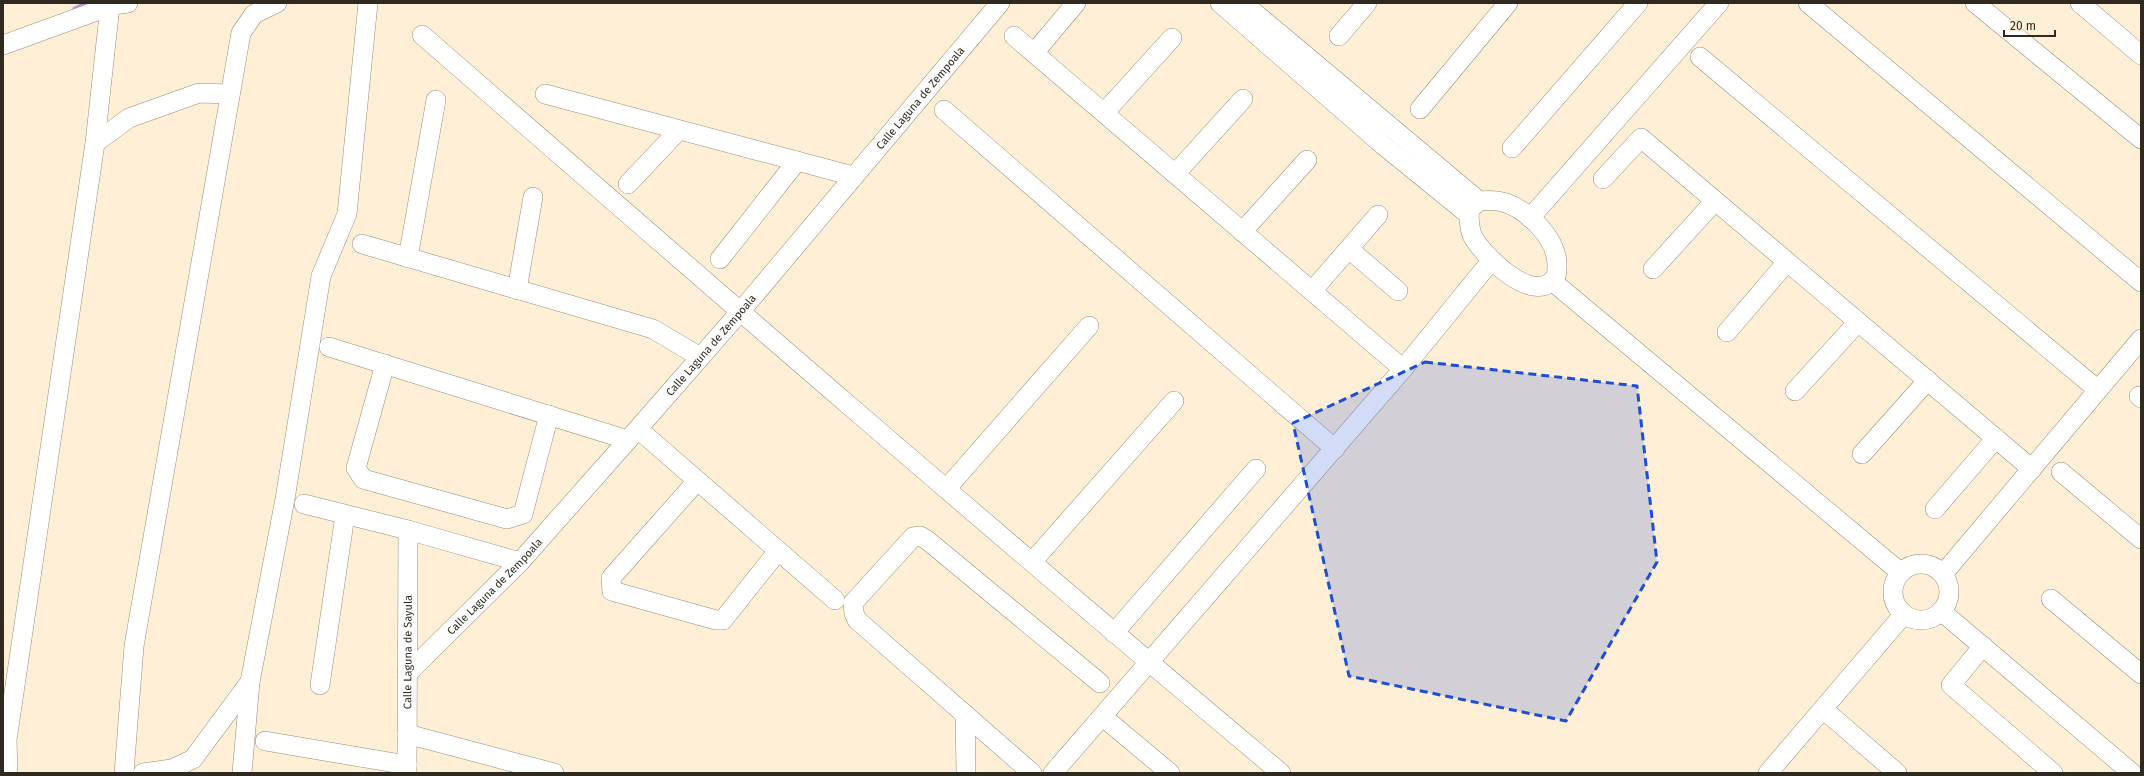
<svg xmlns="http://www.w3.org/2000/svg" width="2144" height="776" viewBox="0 0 2144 776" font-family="'Fira Sans',sans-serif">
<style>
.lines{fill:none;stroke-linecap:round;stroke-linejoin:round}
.stream{stroke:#b895d4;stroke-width:5}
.minor-casing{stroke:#9c8d77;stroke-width:20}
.minor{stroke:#fff;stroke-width:19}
.marked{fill:#1d4ed8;fill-opacity:0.2;stroke:#1d4ed8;stroke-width:3;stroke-dasharray:8 5;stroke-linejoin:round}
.labels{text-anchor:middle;stroke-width:3;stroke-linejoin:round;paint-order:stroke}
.street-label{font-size:11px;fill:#2f2920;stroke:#ffefd6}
</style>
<rect width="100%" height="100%" fill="#ffefd6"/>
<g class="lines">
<path class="stream" d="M75 9 88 3"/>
<g class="minor-casing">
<g id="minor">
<path d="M1220 3 1383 145 1469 215"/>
<path d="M1243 3 1479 201C1488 200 1497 200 1506 203 1529 211 1558 240 1557 266 1557 272 1557 276 1553 280 1531 304 1483 255 1473 237 1469 229 1469 219 1469 210L1479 201"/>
<path d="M1808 3 2141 282"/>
<path d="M1975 3 2141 139"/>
<path d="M2080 3 2141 55"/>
<path d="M422 35C707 283 992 531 1281 773"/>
<path d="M1014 36 1403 369"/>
<path d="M1339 36 1367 3"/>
<path d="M3 45 113 5 128 3"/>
<path d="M1034 53 1076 3"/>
<path d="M1700 57 2098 390"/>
<path d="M545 94 853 176"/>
<path d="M1420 109 1508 3"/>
<path d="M944 110 1335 449"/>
<path d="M1104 113 1172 38"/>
<path d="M95 143 129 118 199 93 230 94"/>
<path d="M1512 148 1638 3"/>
<path d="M1175 174 1243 99"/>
<path d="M1603 179 1641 138 2032 469"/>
<path d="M628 184 679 130"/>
<path d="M1530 218 1719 3"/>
<path d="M1242 232 1307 160"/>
<path d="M362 244 653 329 700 357"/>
<path d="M1349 249 1398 291"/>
<path d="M408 258 436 100"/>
<path d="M720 259 797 161"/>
<path d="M1653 269 1715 201"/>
<path d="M1552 281 1900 572"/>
<path d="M517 290 533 197"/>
<path d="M1312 291 1378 215"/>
<path d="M1727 332 1787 262"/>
<path d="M329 347 628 440"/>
<path d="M385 364 356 468 363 479 507 519 523 514 549 415"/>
<path d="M1795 391 1858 322"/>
<path d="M2139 396 2141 398"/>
<path d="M638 429 835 600"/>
<path d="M1862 454 1928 380"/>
<path d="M2061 472 2141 539"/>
<path d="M697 481 611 578 612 591 716 620H723L778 551"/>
<path d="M947 488 1089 326"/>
<path d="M304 504 408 530 520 562"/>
<path d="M1935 509 1996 438"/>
<path d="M1032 562 1174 401"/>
<circle cx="1921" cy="592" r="28"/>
<path d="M1943 574 2141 339"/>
<path d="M2051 599 2141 674"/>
<path d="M1941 611 2132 773"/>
<path d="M1114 633 1256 469"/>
<path d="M1983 646 1951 685 2053 773"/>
<path id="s1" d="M407 674 520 562 628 440 740 312 1000 3"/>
<path d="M320 685 345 515"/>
<path d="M1823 709 1897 773"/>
<path d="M965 714 966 773"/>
<path d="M1103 717 1170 773"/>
<path d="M407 734 554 773"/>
<path d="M265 741 407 765"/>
<path d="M8 773 7 740 95 143 110 6"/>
<path d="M124 773 134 646 241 33 254 14 277 3"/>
<path d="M143 773 172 769 193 759 250 682"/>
<path d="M242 773 250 682 285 499 321 276 347 214 368 3"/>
<path id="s2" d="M407 773 408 530"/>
<path d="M1032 773 857 620 854 613 853 603 913 537 920 536 927 540 1100 683"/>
<path d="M1053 773 1403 369 1491 261"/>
<path d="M1768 773 1904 614"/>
</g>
</g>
<use href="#minor" class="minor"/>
</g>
<path class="marked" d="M1425 362 1637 386 1657 562 1566 721 1349 676 1293 423Z"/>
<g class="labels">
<g class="street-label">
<text dy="4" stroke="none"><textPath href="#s1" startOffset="772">Calle Laguna de Zempoala</textPath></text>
<text dy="4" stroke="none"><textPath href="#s1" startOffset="448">Calle Laguna de Zempoala</textPath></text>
<text dy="4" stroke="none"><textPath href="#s1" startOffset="124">Calle Laguna de Zempoala</textPath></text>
<text dy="4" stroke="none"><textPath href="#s2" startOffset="121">Calle Laguna de Sayula</textPath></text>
</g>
</g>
<rect width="2144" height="776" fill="none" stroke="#2f2920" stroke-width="8"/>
<path d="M2004 30v6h51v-6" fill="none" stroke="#2f2920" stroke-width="2"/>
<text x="2010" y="30" font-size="12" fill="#2f2920" stroke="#ffefd6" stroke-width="3" paint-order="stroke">20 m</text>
</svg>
